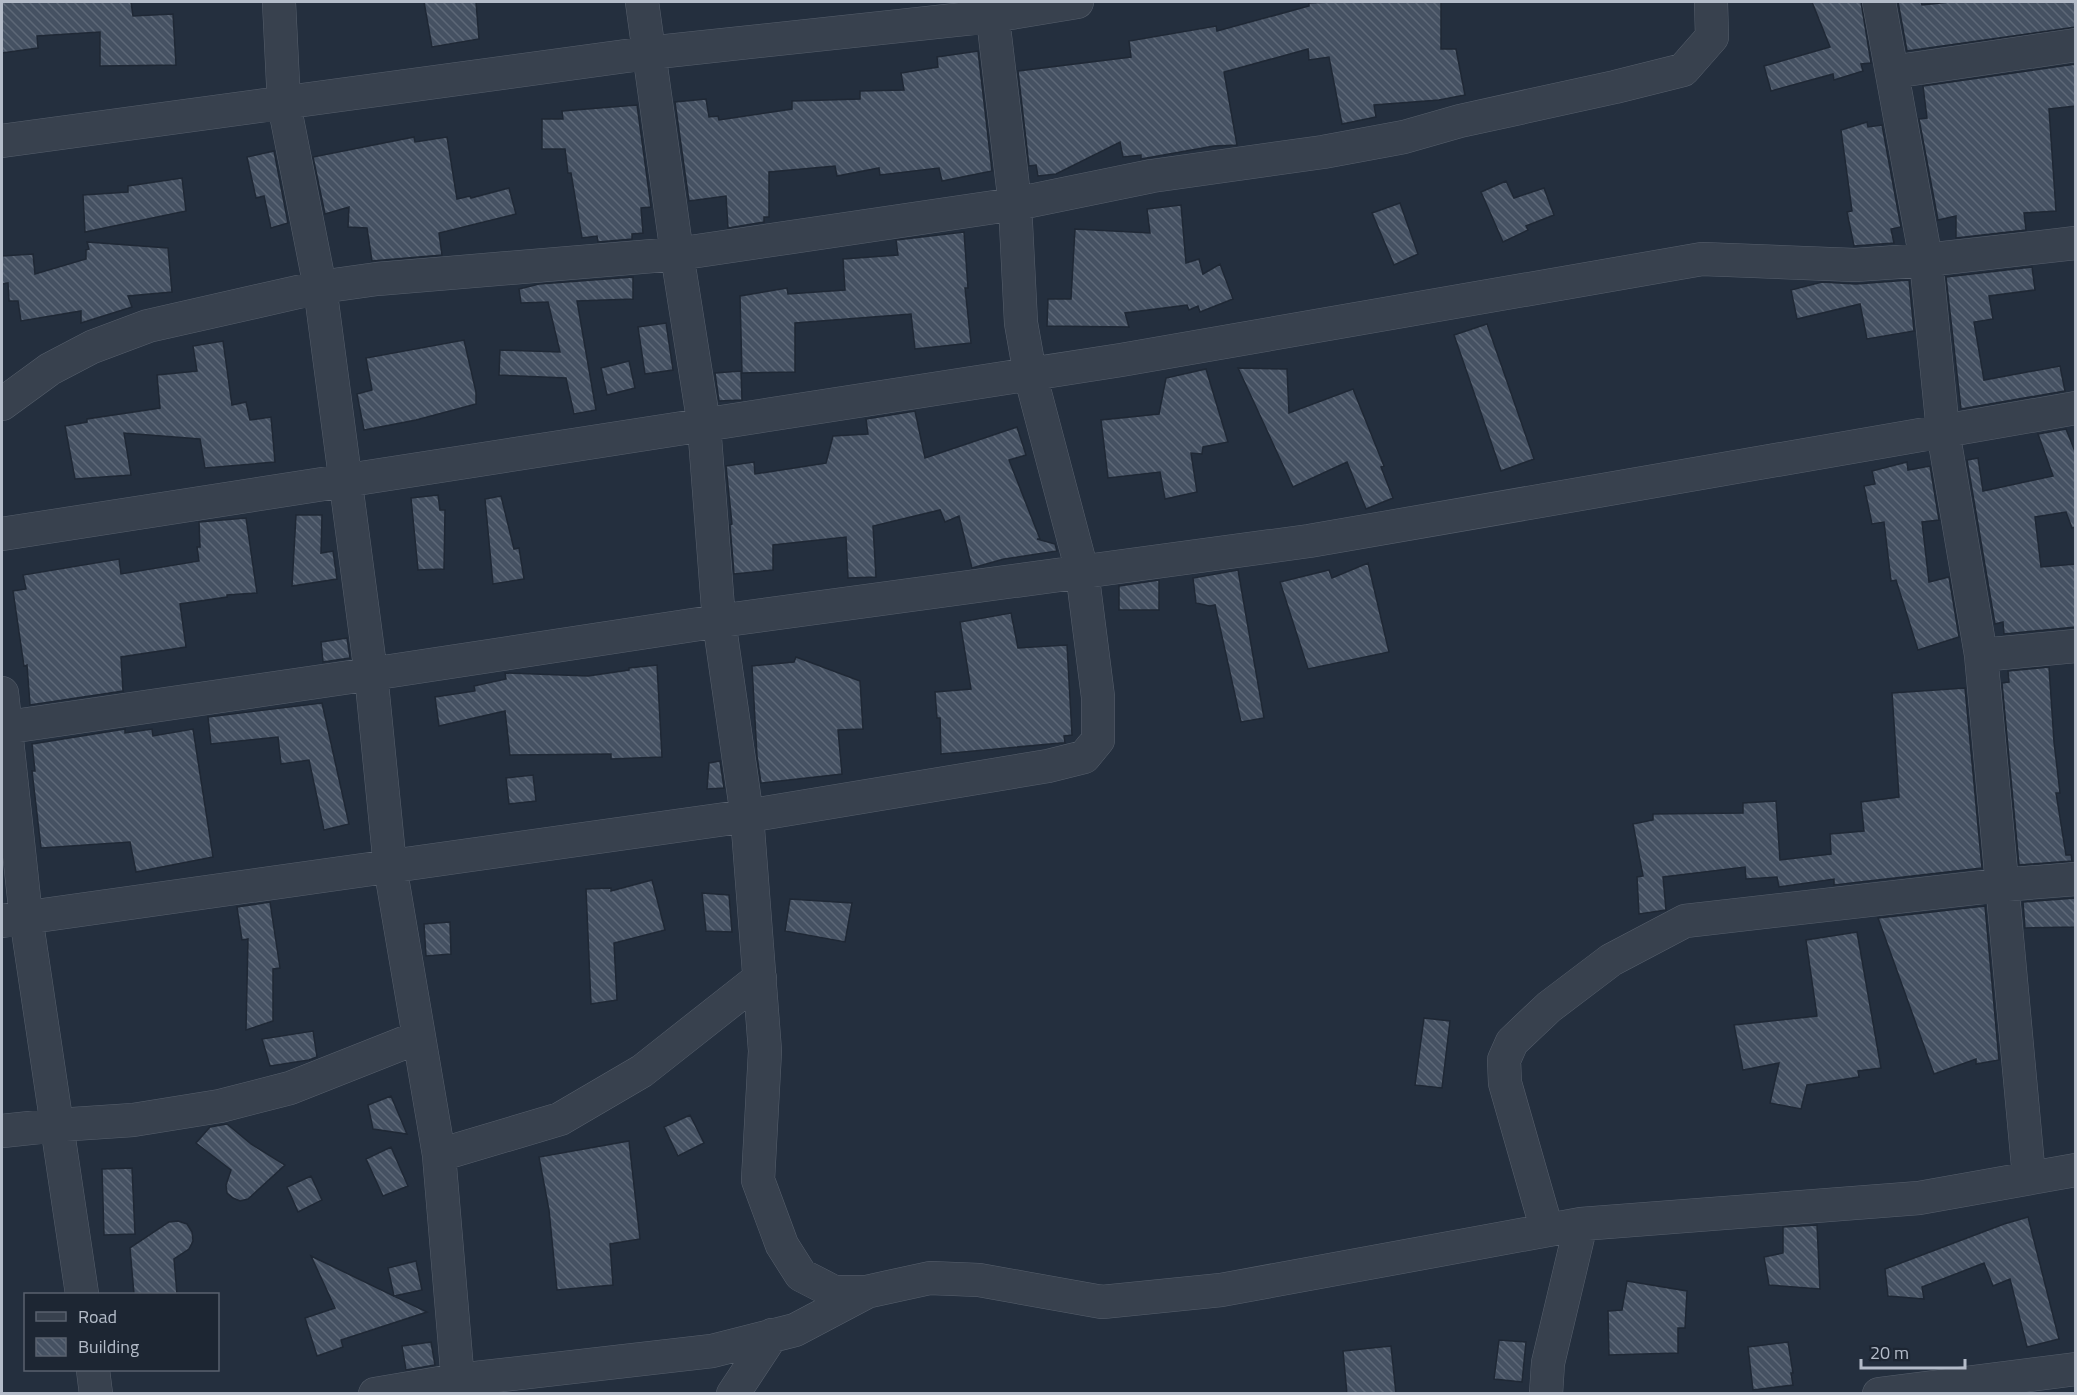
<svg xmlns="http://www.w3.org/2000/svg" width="2077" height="1395" viewBox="0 0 2077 1395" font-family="'Titillium Web',sans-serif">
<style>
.building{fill:url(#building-back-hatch);stroke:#1f2835;stroke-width:1.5}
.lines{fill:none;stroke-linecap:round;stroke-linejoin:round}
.minor-casing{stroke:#565f6c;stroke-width:34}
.minor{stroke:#38414e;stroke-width:33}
</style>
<defs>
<pattern id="building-back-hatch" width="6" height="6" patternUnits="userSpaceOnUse" patternTransform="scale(1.5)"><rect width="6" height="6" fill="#455162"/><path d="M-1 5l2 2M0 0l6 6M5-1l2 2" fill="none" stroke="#5d6877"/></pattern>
</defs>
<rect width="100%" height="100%" fill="#242f3e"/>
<path class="building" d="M2 2H131L133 16 173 14 176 65 100 66V32L37 36 38 48 2 53Z
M424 2H476L479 39 432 47Z
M1330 2H1441V49H1456L1465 95 1439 100 1374 105 1376 117 1342 124 1329 57 1309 60 1308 49 1224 72 1237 145 1214 146 1141 159V155L1123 157 1120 142 1056 174 1038 176 1036 165 1029 166 1018 71 1131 57 1129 41 1216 26 1217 31 1309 6V3Z
M1812 2H1861L1871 63 1861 64 1863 71 1834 80 1833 74 1771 91 1764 66 1830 47Z
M1898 2H1921L1922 5 1950 2H2076V27L1907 51Z
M978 51 992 171 942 181 939 168 880 175 879 168 837 176 835 166 769 172V217H764V222L728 228 726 196 689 201 675 102 706 99 709 117 718 116 719 120 792 109V101L860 99V91L904 90 901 73 938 67 937 57Z
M2076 64V106L2049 109 2056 211 2024 213 2026 230 1956 238V216L1938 220 1919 119 1927 118 1923 86Z
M637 105 651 207 641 208 643 233 632 234V239L598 242 597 236 582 238 571 173H568L565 149H542V119H563L562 111Z
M1867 122 1868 127 1882 125 1901 227 1891 229 1894 243 1854 246 1847 212 1852 211 1841 130Z
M414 137 415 142 447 137 457 199 470 196 471 198 509 188 516 214 439 233 442 255 372 261 367 228 348 227 349 207 325 214 313 157Z
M274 151 288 223 271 228 264 196 256 198 247 157Z
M182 178 186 211 85 232 83 195 128 192V186Z
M1506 181 1514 198 1544 188 1554 215 1526 226 1528 230 1503 242 1481 192Z
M1400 203 1418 254 1394 265 1372 213Z
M1181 205 1186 263 1199 259 1203 274 1220 264 1233 299 1200 312 1198 306 1189 310 1187 305 1125 313 1129 327 1047 326 1048 299H1071L1075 229 1150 233 1147 209Z
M964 232 968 288H965L971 343 915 349 911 314 795 323V372L742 373 740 296 787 288 788 294 845 290 843 259 898 255 896 240Z
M87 242 168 248 172 292 128 296 132 307 81 323V311L21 321 18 301H9L8 283 2 284V256L33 254 35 274 86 259V250L89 249Z
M2032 267 2035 290 1989 296 1993 319 1974 322 1984 380 2060 366 2065 391 1961 409 1946 277Z
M633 277V299L577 301 596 410 574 414 566 378 499 375 500 350 560 352 548 302 521 303 519 289 539 284Z
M1909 280 1914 331 1867 339 1860 304 1797 319 1791 290 1822 282 1856 284Z
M666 323 673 370 645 374 638 327Z
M1487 324 1534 459 1501 471 1454 335Z
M464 340 476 392V404L416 420 364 430 357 394 372 390 366 358Z
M223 341 232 405 246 402 250 420 271 417 275 462 205 468 200 439 124 433 131 475 75 479 65 426 87 422V419L160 408 157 375 197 371 193 346Z
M629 361 635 388 607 395 601 368Z
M1238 368 1287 369 1289 413 1353 389 1384 466 1381 467 1393 498 1366 509 1347 462 1293 487Z
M1206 369 1228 442 1203 447 1202 454 1191 453 1197 492 1165 499 1160 472 1108 478 1101 420 1159 414 1166 378Z
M741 371 742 400 719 401 715 373Z
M915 411 925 458 1017 427 1026 455 1009 460 1040 539H1037L1055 544 1057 551 1004 559 972 568 959 516 945 522 940 510 873 526 876 577 848 578 846 537 773 545V570L734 574 730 525 732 524 726 466 754 462 755 474 826 463 833 436 868 434 866 419Z
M2066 429 2076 454V527L2072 528 2066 512 2035 517 2041 567 2076 564V627L2004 634 2003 622 1995 624 1967 460 1978 458 1983 491 2053 476 2038 434Z
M1907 462 1908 470 1930 466 1939 520 1922 522 1929 582 1949 577 1959 637 1918 650 1896 580 1891 581 1884 522 1872 524 1864 486 1875 484 1872 471Z
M438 495 440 510H445L444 569 418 570 411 498Z
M501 496 514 549 519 548 524 579 493 584 485 499Z
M296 515H322L321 553 333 551 337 579 292 586Z
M246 518 257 593 227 595V597L180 604 186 647 121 657 123 691 30 705 27 665 24 666 13 591 26 589 23 575 119 559 121 574 199 561 197 547H200L199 522Z
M1368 563 1389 652 1308 669 1280 582 1329 570 1332 578Z
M1238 570 1264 718 1241 722 1215 605 1210 606 1196 603 1193 578Z
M1159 580V610H1119V586Z
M1011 613 1018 648 1067 645 1072 735 1064 736 1065 743H1061L941 754 940 718H937L935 692 971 689 960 622Z
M347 638 350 658 323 662 321 642Z
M796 657 860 681 863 729 838 730 842 774 761 783 757 756 752 666 794 662Z
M657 665 662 757 611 759V754L510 755 505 711 439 726 435 697 475 691 474 686 506 679 505 673 588 676 629 670V668Z
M2049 667 2054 742 2060 793H2056L2066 855H2071L2072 861 2019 865 2002 683 2009 682 2008 671Z
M1965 688 1982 868 1834 885V879L1779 887 1777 877 1746 879 1745 867 1663 877 1666 910 1639 914 1637 877 1643 876 1633 824 1653 820V814L1743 813V803L1776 801 1780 860 1831 854 1830 834 1864 831 1861 802 1899 797 1892 693Z
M322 703 349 824 324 830 309 760 281 764 278 737 211 744 208 717Z
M125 729V733L152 729 153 736 193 729 213 857 136 872 130 842 41 848 32 771H35L32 744Z
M720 761 724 788 707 789 709 763Z
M533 775 536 801 509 804 506 778Z
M652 880 665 930 614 943 617 1000 591 1004 586 889 611 888V891Z
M702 893 729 895 732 932 706 931Z
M2076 898V927L2025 928 2023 902Z
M790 899 852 903 845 942 785 931Z
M270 902 280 968 273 969V1021L246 1030 248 939 242 940 237 907Z
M1985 906 1999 1060 1976 1064V1059L1934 1074 1878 918Z
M450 922 451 954 426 956 424 924Z
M1857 932 1881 1068 1858 1071 1859 1077 1807 1085 1801 1109 1770 1103 1779 1063 1743 1070 1734 1025 1817 1016 1806 940Z
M1424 1018 1450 1021 1442 1088 1415 1085Z
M313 1031 317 1057 309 1060 270 1066 262 1039Z
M391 1096 407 1134 373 1129 368 1105Z
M690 1115 704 1143 678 1156 664 1127Z
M227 1124 251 1144 285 1165 248 1199 240 1201 233 1198 227 1193 226 1185 231 1170 196 1143 210 1127Z
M629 1141 640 1239 610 1244 613 1285 557 1290 549 1210 539 1157Z
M391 1147 408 1186 383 1196 366 1159Z
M132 1168 135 1234 104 1235 102 1169Z
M311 1176 322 1200 298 1212 287 1187Z
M2028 1217 2059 1339 2027 1347 2010 1279 1993 1286 1984 1263 1922 1287 1924 1299 1888 1296 1885 1269 2004 1224Z
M178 1221 187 1224 192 1232 193 1241 189 1249 174 1259 177 1294H134L130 1248 169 1222Z
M1817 1225 1820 1289 1769 1285 1764 1257 1783 1253V1227Z
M311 1256 427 1312 341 1340 343 1347 317 1356 305 1318 335 1308Z
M416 1261 422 1290 394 1296 388 1268Z
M1627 1281 1687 1291 1685 1328H1678V1353L1609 1355 1608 1311 1622 1310Z
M1499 1340 1526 1342 1522 1382 1494 1379Z
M431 1342 435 1365 406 1370 402 1346Z
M1788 1342 1793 1373H1791L1793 1385 1753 1390 1748 1347Z
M1391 1346 1396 1394H1347L1343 1351Z"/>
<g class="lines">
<g class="minor-casing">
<path id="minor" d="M279 2 284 104 320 287 371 674 390 866 439 1155 459 1394
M642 2 677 254 704 425 719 621 747 816 765 1051 758 1180 782 1245 801 1275 834 1292H866L930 1278 979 1280 1102 1302 1221 1290 1581 1224 1919 1198 2076 1170
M1879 2 1926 260 1943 431 1981 655 2029 1177
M1892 72 2076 45
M2 141 648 53 992 16 1077 2
M2 404 50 369 92 347 148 326 320 287 377 279 677 254 1015 204 1152 176 1323 152 1404 137 1460 121 1615 87 1683 70 1712 37 1711 2
M2 534 1121 360 1702 259 1855 265 1926 260 2076 243
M1981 655 2076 646
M2 693 26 917 82 1294
M2 728 371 674 719 621 1309 541 2076 408
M2 921 747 816 1048 766 1084 757 1098 740V697L1082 571 1030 374 1021 323 1015 204 991 2
M2 1131 58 1125 133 1120 220 1106 290 1088 419 1037
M439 1155 560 1119 642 1071 760 978
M1547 1230 1505 1083 1504 1060 1512 1042 1549 1007 1611 960 1685 921 2001 885 2076 879
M93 1370 96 1394
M375 1394 458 1380 712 1351 795 1330 865 1293
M733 1394 772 1335
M1546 1394 1548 1363 1581 1224
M1879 1394 2076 1369"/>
</g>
<use href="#minor" class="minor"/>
</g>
<rect width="2077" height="1395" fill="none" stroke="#b4bcc9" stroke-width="6"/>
<rect x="24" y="1293" width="195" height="78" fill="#1d2633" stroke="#59626f" stroke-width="1.5"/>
<rect x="36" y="1312" width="30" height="9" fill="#38414e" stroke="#59626f" stroke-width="1.5"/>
<text x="78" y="1323" font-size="18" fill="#b4bcc9">Road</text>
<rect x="36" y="1338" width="30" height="18" fill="url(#building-back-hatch)" stroke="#59626f" stroke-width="1.5"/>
<text x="78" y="1353" font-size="18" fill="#b4bcc9">Building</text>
<path d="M1861 1359v9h104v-9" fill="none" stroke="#b4bcc9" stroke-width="3"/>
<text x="1870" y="1359" font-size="18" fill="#b4bcc9" stroke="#1d2633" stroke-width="4.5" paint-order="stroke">20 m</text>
</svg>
